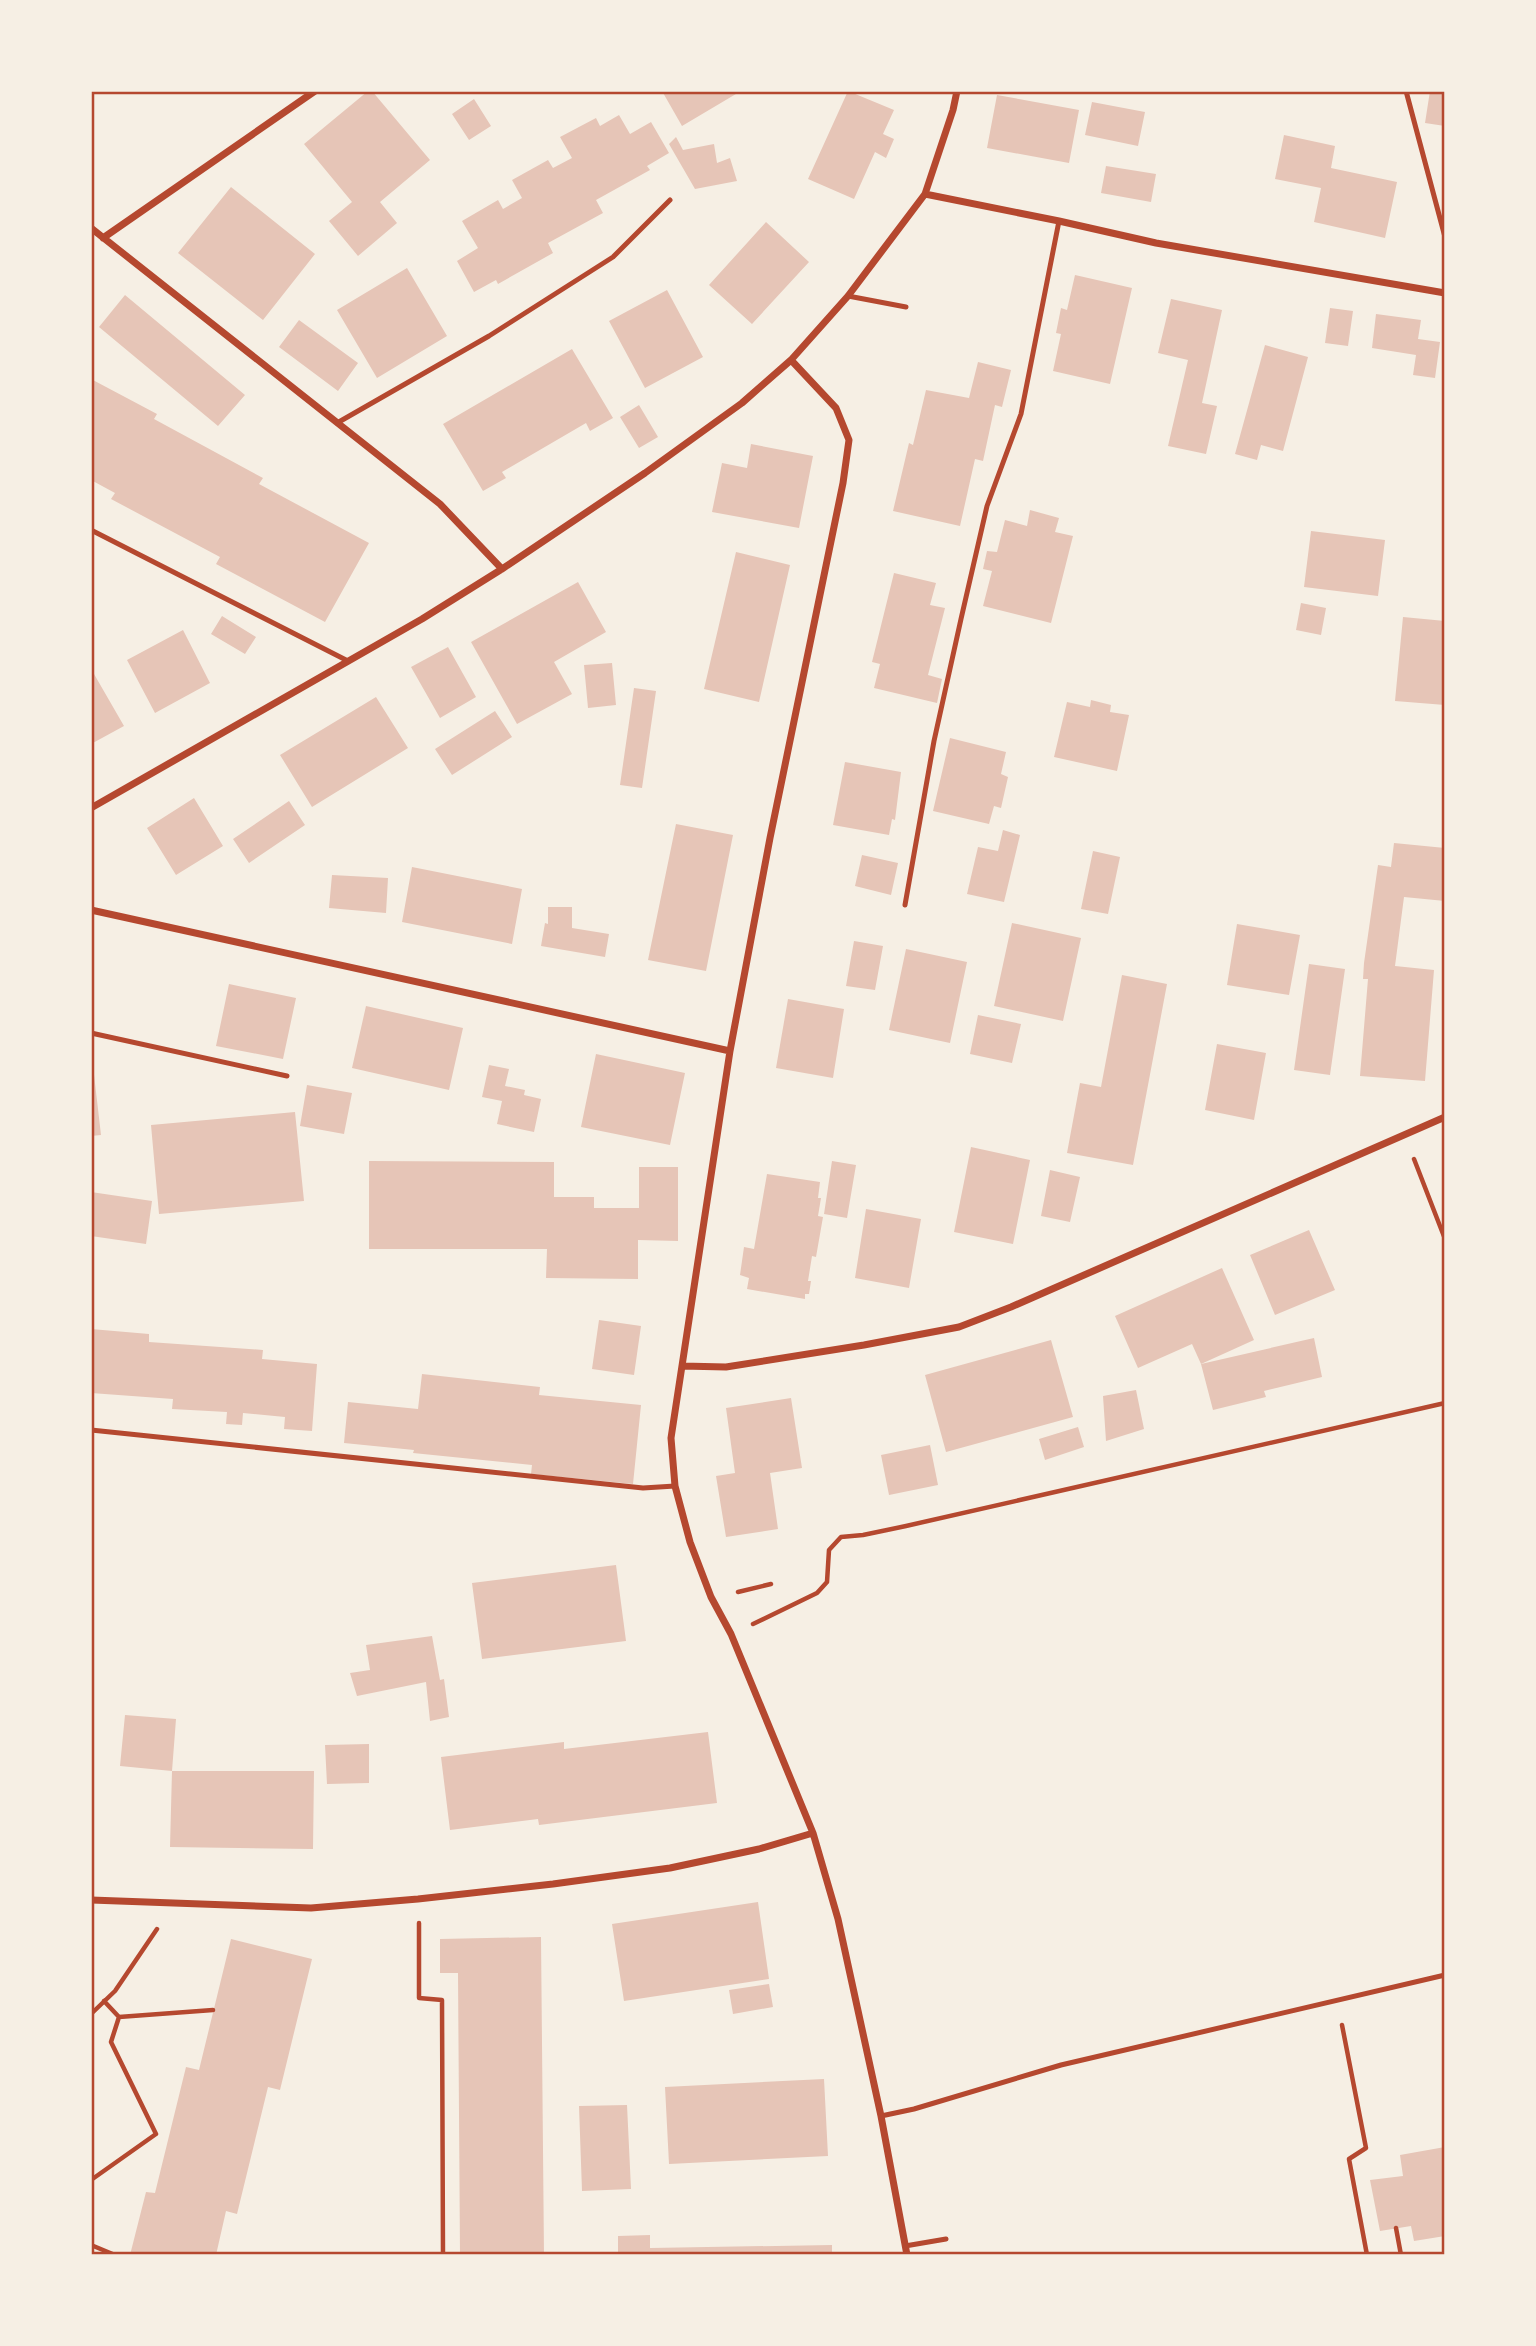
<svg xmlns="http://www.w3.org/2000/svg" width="1536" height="2346" viewBox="0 0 1536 2346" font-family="Poppins,sans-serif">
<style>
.building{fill:#e6c5b7}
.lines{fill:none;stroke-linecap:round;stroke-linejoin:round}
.path{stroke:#b5482f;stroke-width:4.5}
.service{stroke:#b5482f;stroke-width:5}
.minor{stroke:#b5482f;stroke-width:7}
.neatline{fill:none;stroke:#b5482f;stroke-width:2.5}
</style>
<rect width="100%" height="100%" fill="#f6efe4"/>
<path class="building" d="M368 91H372L430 160 380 202 397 223 358 256 329 221 352 202 304 144Z
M662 91H741L682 126Z
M848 91 894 110 883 134 894 139 886 158 875 152 854 199 808 179Z
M1430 91H1445V126L1425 123Z
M997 95 1079 110 1069 163 987 148Z
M474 99 491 126 469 140 452 114Z
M1092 102 1145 112 1138 146 1085 135Z
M619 115 630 134 651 122 669 153 647 166 650 170 596 200 603 213 548 243 553 253 498 284 496 280 474 292 457 261 478 248 462 221 498 200 503 209 522 198 512 180 548 160 553 168 572 158 560 137 596 118 600 126Z
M1284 135 1335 146 1331 168 1397 182 1385 238 1314 222 1321 188 1275 179Z
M676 137 683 150 714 144 717 163 730 158 737 181 695 189 669 144Z
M1106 166 1156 174 1151 202 1101 193Z
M231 187 315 254 263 320 178 253Z
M766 222 809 262 752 324 709 285Z
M407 268 447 336 377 378 337 310Z
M1075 275 1132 288 1110 384 1053 371 1061 334 1056 333 1061 308 1067 310Z
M667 290 703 357 645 388 609 321Z
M125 295 245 395 218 426 99 327Z
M1171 299 1222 310 1202 403 1217 406 1206 454 1168 446 1188 360 1158 353Z
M1330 308 1353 311 1348 346 1325 343Z
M1376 314 1421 320 1418 339 1440 342 1435 378 1413 375 1416 355 1372 348Z
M299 320 358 363 338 391 279 347Z
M1265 345 1308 357 1283 451 1261 445 1257 460 1235 454Z
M572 349 613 418 590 431 586 423 502 472 506 478 483 491 443 424Z
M978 362 1011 370 1002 407 995 405 983 461 975 459 960 526 893 511 909 443 913 445 926 390 969 398Z
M91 379 157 414 154 419 263 478 259 484 369 543 325 622 216 564 220 557 111 499 115 493 91 480Z
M639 405 658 437 639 448 620 417Z
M751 444 813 456 799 528 712 512 722 463 747 468Z
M1030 510 1059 518 1055 532 1073 536 1051 623 983 606 992 571 983 569 987 551 997 552 1005 520 1027 526Z
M1311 531 1385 540 1378 596 1304 587Z
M736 552 790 565 759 702 704 689Z
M894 573 936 583 930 605 945 608 928 675 942 679 937 703 874 688 880 664 872 662Z
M578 582 606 632 554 662 572 694 517 724 471 642Z
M1301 603 1326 608 1321 635 1296 630Z
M222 616 256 637 245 654 211 634Z
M1403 617 1445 621V705L1395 701Z
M183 630 210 683 155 713 127 660Z
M448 647 476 697 440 718 411 667Z
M612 663 616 705 588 708 584 665Z
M94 674 124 726 91 744V676Z
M634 688 656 691 642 788 620 785Z
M376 697 408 748 312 807 280 755Z
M1091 700 1111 705 1110 712 1129 715 1117 771 1054 757 1067 702 1090 707Z
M495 711 512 737 452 775 435 749Z
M950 738 1006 752 1001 774 1008 777 1001 808 994 806 989 824 933 811Z
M845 762 901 772 895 820 892 819 889 835 833 825Z
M194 798 223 846 176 875 147 828Z
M289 801 305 825 249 863 233 839Z
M676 824 733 835 706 971 648 960Z
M1003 830 1020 835 1004 902 967 894 978 847 998 851Z
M1394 843 1445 848V901L1404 897 1395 966 1434 970 1425 1081 1360 1076 1368 979H1363L1364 963 1378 865 1391 867Z
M1093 851 1120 857 1108 914 1081 909Z
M862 855 898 863 891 895 855 886Z
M412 867 522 889 512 944 402 922Z
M332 875 388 878 386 913 329 908Z
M548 907H572V928L609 934 605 957 541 946 545 923 548 924Z
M1012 923 1081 938 1063 1021 994 1006Z
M1237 924 1300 935 1289 995 1227 985Z
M854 941 883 946 875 990 846 986Z
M906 949 967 962 950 1043 889 1030Z
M1309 964 1345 969 1330 1075 1294 1070Z
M1122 975 1167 984 1133 1165 1067 1153 1080 1083 1101 1087Z
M229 984 296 998 283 1059 216 1046Z
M788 999 844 1009 833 1078 776 1068Z
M366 1006 463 1028 449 1090 352 1068Z
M978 1015 1021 1024 1012 1063 970 1054Z
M1217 1044 1266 1053 1254 1120 1205 1110Z
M596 1054 685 1073 670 1145 581 1127Z
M489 1065 509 1069 505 1086 525 1090 524 1095 541 1099 534 1132 497 1124 502 1101 482 1097Z
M91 1066H93L101 1135 91 1136Z
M307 1085 352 1093 344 1134 300 1126Z
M295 1112 304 1201 159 1214 151 1125Z
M971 1147 1030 1160 1013 1244 954 1232Z
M369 1161 554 1162V1197H594V1208H639V1167H678V1241L638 1240V1279L546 1278 547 1249H369Z
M832 1161 856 1165 847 1218 824 1214Z
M1050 1170 1080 1177 1070 1222 1041 1216Z
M767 1174 820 1182 818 1198H821L818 1216 823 1217 816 1257 812 1256 808 1281H811L809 1294H805V1299L747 1289 749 1278 740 1275 744 1247 754 1249Z
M91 1192 152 1201 146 1244 91 1236Z
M866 1209 921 1219 909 1288 855 1278Z
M1309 1230 1335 1290 1275 1315 1250 1255Z
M1222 1268 1254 1340 1201 1364 1192 1344 1138 1368 1115 1316Z
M599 1320 641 1326 634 1375 592 1369Z
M91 1329 149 1334V1342L263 1350 262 1359 317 1364 312 1431 284 1429 285 1417 243 1413 242 1425 226 1424 227 1412 172 1409 173 1399 91 1393Z
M1314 1338 1322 1377 1264 1391 1266 1397 1213 1410 1201 1364Z
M1051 1340 1073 1417 946 1452 925 1375Z
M422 1374 540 1387 539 1395 641 1405 633 1484 531 1474 532 1465 413 1453 414 1450 344 1443 348 1402 418 1409Z
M1136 1390 1144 1429 1106 1441 1103 1396Z
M791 1398 802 1468 770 1473 778 1529 726 1537 716 1476 735 1473 726 1408Z
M1078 1427 1084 1447 1045 1460 1039 1439Z
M930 1445 938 1485 889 1495 881 1455Z
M616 1565 626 1641 482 1659 472 1583Z
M432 1636 440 1680 444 1679 449 1717 430 1721 426 1682 357 1696 350 1673 370 1670 366 1645Z
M125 1715 176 1719 172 1771 120 1766Z
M708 1732 717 1803 539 1825 538 1819 450 1830 441 1757 564 1742V1749Z
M369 1744V1783L327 1784 325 1745Z
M172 1771H314L313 1849 170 1847Z
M758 1902 769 1979 624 2001 612 1924Z
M541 1937 544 2255H460L458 1973H440V1939Z
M231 1939 312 1959 280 2090 268 2087 237 2214 226 2211 216 2255H130L146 2192 155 2193 186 2067 199 2070Z
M769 1984 773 2007 733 2014 729 1990Z
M824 2079 828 2156 669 2164 665 2087Z
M627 2105 631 2189 582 2191 579 2106Z
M1445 2147V2236L1414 2241 1411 2226 1380 2231 1370 2180 1403 2176 1400 2155Z
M650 2235V2248L832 2245V2255H618V2236Z"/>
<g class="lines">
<path class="path" d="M1414 1159 1445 1239
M738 1592 771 1584
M753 1624 817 1593 827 1582 829 1550 841 1537 863 1535 906 1526 1445 1403
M419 1923V1998L442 2000 443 2255
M104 2001 119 2017 213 2010
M91 2014 115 1991 157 1929
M1342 2025 1366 2148 1349 2159 1367 2255
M91 2180 156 2134 111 2042 119 2017
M1396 2228 1401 2255
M91 2245 115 2255"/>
<path class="service" d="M1406 91 1445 237
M848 296 906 307
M337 423 489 336 613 257 670 200
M91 530 348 661
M905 905 934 741 961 619 987 506 1021 414 1059 221
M91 1033 287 1076
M91 1430 643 1488 675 1486
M881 2116 914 2109 1061 2065 1445 1975
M905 2246 946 2239"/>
<path class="minor" d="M925 194 1059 221 1156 243 1445 293
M91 228 440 504 502 569
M103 238 315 91
M791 360 836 408 849 440 843 483 770 838 730 1051 671 1438 675 1486 690 1542 711 1597 731 1634 813 1833 838 1919 881 2116 907 2255
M91 808 422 619 502 569 645 473 742 403 791 360 848 296 925 194 953 110 957 91
M91 910 730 1051
M682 1366 726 1367 864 1345 959 1327 1011 1307 1445 1117
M91 1900 311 1908 418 1899 553 1884 670 1868 759 1849 813 1833"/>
</g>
<rect width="1536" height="2346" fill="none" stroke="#f6efe4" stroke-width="186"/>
<rect x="93" y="93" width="1350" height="2160" class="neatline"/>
</svg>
